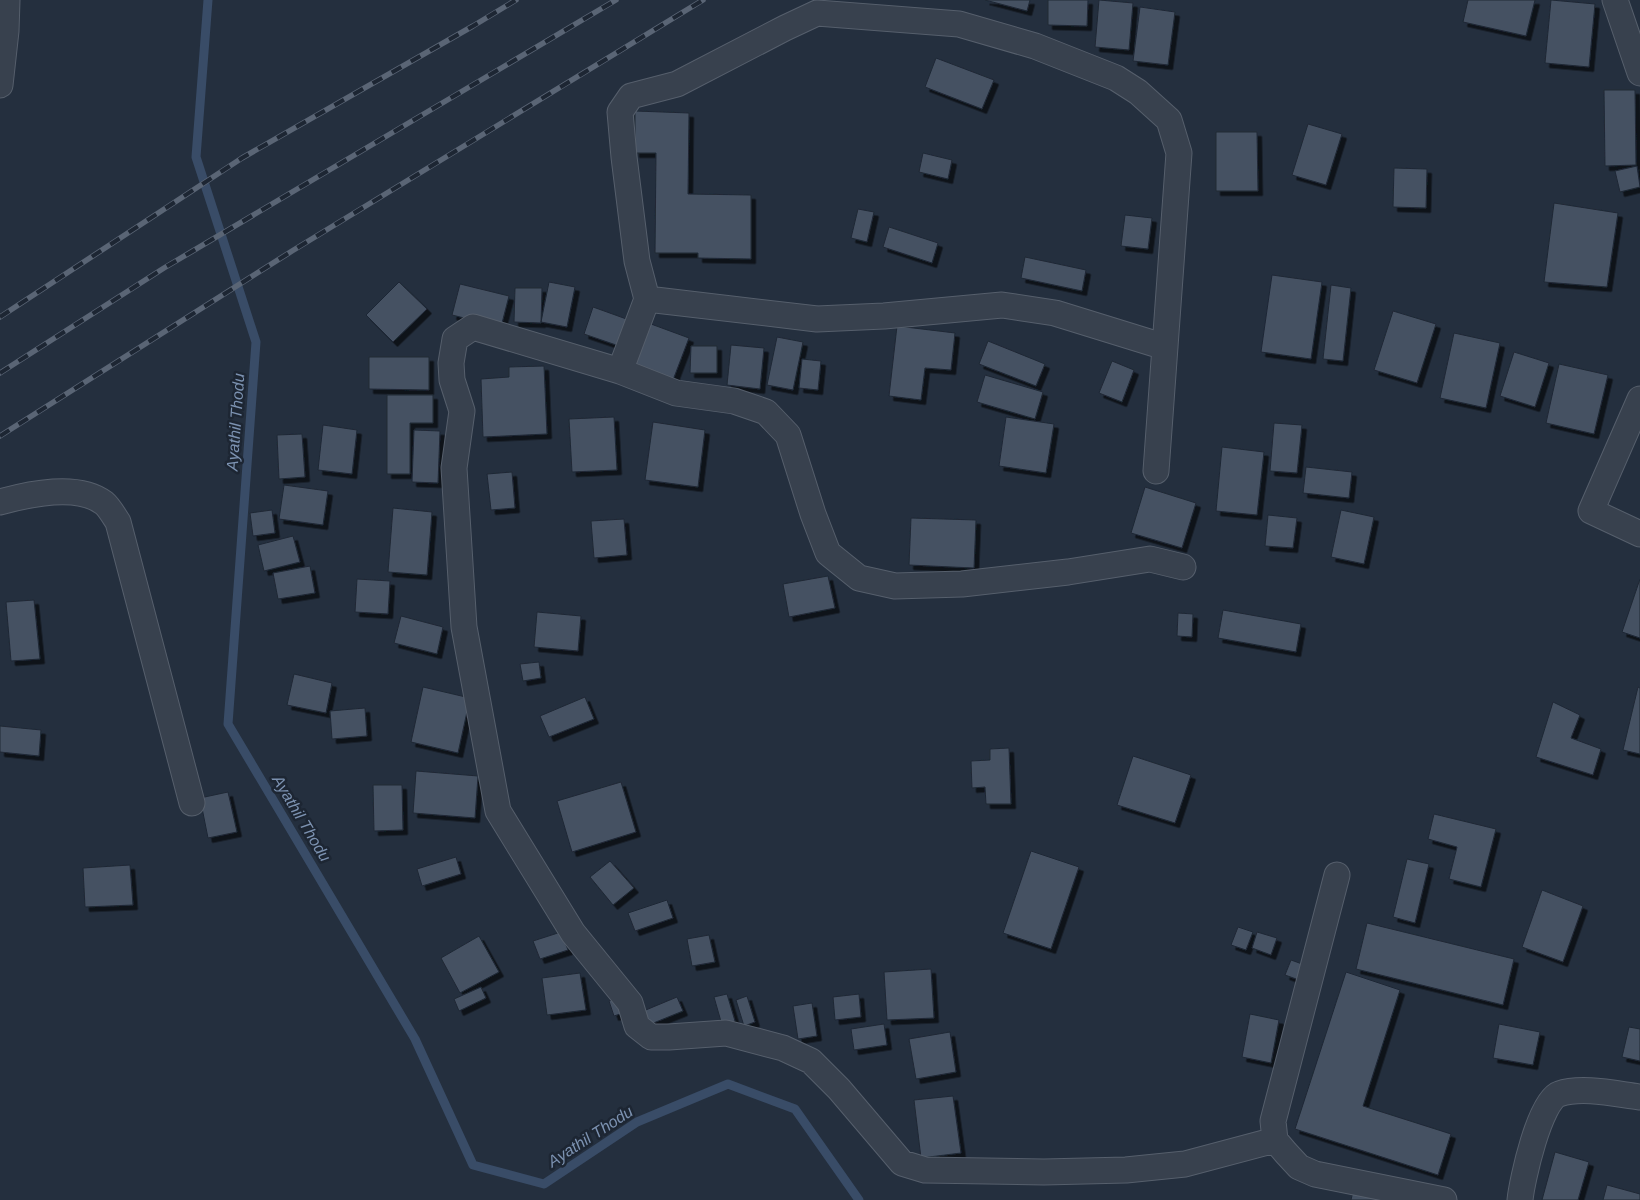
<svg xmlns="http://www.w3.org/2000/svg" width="1640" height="1200" viewBox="0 0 1640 1200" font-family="Arial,sans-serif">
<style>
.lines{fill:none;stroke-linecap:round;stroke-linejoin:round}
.stream{stroke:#394c67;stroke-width:9}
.building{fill:#455162;stroke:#1f2835;filter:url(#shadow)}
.minor-casing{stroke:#565f6c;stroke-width:27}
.minor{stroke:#38414e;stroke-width:25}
.rail-casing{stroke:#5a6575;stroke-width:5.5}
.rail{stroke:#1d2633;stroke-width:4;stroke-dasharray:11;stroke-linecap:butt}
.labels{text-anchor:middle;stroke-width:5;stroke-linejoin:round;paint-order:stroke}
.water-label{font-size:16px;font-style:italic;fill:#7c92b1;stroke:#1d2633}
</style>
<defs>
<filter id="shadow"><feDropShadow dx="4.5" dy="4.5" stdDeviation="0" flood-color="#0009"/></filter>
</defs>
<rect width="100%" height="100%" fill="#242f3e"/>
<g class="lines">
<path class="stream" d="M208 0 196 157 256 342 228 724 415 1039 473 1165 544 1184 637 1122 728 1084 795 1109 859 1200"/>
</g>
<path class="building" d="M985 0H1030L1027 11Z
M1048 0H1088L1087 26 1048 25Z
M1099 0 1133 3 1129 50 1095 47Z
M1468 0H1535L1526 36 1463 22Z
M1551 0 1595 4 1589 67 1545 63Z
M1140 7 1175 12 1168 65 1133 61Z
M936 58 994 80 982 109 925 87Z
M1604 90H1635L1636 165 1605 166Z
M635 111 689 113 688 194 751 195V259L698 258V253H655L656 153H635Z
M1308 124 1342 134 1326 185 1292 175Z
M1216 132H1257L1258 191H1216Z
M923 153 952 160 948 179 919 172Z
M1637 166 1640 187 1620 192 1615 171Z
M1394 168 1427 169 1426 208 1393 207Z
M1554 203 1618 213 1607 287 1544 282Z
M858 209 874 212 867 242 851 238Z
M1125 215 1152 218 1148 249 1121 246Z
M889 227 938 243 932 263 883 247Z
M1025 257 1086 270 1082 291 1021 278Z
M1272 275 1322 282 1311 359 1261 352Z
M399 282 427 309 393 342 366 315Z
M549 282 575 287 567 327 541 322Z
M460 284 509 296 501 327 452 315Z
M1331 285 1351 288 1343 361 1323 359Z
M515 288H542L541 323 514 322Z
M593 307 632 321 622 347 584 334Z
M1393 311 1436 324 1417 383 1374 370Z
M651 324 689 338 673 380 635 365Z
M897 326 955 333 951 370 925 368 921 400 889 396Z
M1454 333 1500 343 1486 408 1440 398Z
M777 337 803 342 793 390 767 385Z
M988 341 1045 364 1036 386 979 364Z
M731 345 764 348 760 389 727 385Z
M691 346H717V373H690Z
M1514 352 1549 363 1535 407 1500 396Z
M369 357H429V390L369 389Z
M802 359 821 361 818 390 799 388Z
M1112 361 1134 370 1122 402 1099 393Z
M1559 364 1608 375 1594 434 1546 423Z
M544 366 547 434 483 437 481 379 509 377V367Z
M985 375 1043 392 1035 419 977 402Z
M387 395H433V423H410V474H387Z
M614 417 617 470 572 472 569 419Z
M1006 417 1054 424 1046 473 999 466Z
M653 422 705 430 698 487 645 480Z
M1274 423 1302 425 1297 473 1270 471Z
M323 425 357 430 352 474 318 470Z
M414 430 440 431 438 483 412 482Z
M302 434 305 477 279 479 277 435Z
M1222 447 1264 452 1257 515 1216 511Z
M1306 467 1352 472 1349 498 1303 493Z
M512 472 515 508 491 510 487 474Z
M284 485 328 491 323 525 279 519Z
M1145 487 1196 503 1182 548 1131 533Z
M393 508 432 512 427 575 388 572Z
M272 510 275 533 253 536 250 513Z
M1341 510 1374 517 1364 564 1331 557Z
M1268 515 1297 518 1293 548 1265 546Z
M911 518 976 520 974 568 909 565Z
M624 519 627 555 594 558 591 521Z
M293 536 300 562 264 571 258 545Z
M310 566 315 593 278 599 273 573Z
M828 576 835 608 789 617 783 584Z
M357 579 390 581 388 614 355 612Z
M1640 579V638L1622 632Z
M34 600 40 659 11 661 6 602Z
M1223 610 1301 624 1296 652 1218 638Z
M537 612 581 616 578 651 534 647Z
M1178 613 1193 614 1192 637 1177 636Z
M401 616 443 627 437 654 394 643Z
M539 662 541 678 523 681 520 664Z
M294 674 332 683 326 713 287 705Z
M423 687 470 698 458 753 411 742Z
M1638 687 1640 688V754L1623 750Z
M585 697 594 719 549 737 540 716Z
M1553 702 1580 715 1571 738 1601 749 1593 775 1536 757Z
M365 708 367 736 332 739 330 711Z
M0 726 41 730 39 756 0 752Z
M1009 748 1011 804H986L985 787 972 788 971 761 990 760V749Z
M1133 756 1191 775 1175 823 1117 805Z
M416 771 478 776 475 818 413 813Z
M621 782 636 832 572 852 557 801Z
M373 785H402L403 830 374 831Z
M228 792 237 832 208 838 200 798Z
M1434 814 1496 829 1481 887 1449 879 1457 847 1428 839Z
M1031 851 1079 867 1051 949 1003 933Z
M456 857 461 874 422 886 417 869Z
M1407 859 1429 864 1415 923 1393 917Z
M610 861 634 888 613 905 590 877Z
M130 865 133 905 85 907 83 868Z
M1542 890 1583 906 1563 962 1522 947Z
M667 900 673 918 635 931 628 913Z
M1367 923 1514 959 1503 1005 1356 969Z
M1238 927 1253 932 1246 950 1231 945Z
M561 932 568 950 540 959 533 941Z
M1257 932 1277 938 1271 955 1252 948Z
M709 935 715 962 692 966 687 939Z
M479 936 499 972 460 993 441 958Z
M1291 960 1305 965 1299 980 1285 975Z
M931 969 934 1018 887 1020 884 972Z
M1346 972 1400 990 1363 1106 1451 1134 1438 1175 1295 1129Z
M580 973 586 1010 547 1015 542 978Z
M481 987 486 998 459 1011 454 999Z
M727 994 735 1021 722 1025 714 997Z
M859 994 861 1017 835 1020 833 997Z
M747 996 755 1022 744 1026 736 1000Z
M677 997 683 1011 646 1026 641 1012Z
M618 998 623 1013 614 1016 609 1001Z
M812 1003 817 1036 798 1039 793 1006Z
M1250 1014 1279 1020 1271 1063 1242 1057Z
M884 1024 887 1045 854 1050 851 1029Z
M1499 1024 1540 1032 1533 1065 1493 1058Z
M1629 1027 1640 1029V1061L1622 1057Z
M950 1032 956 1072 916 1079 909 1039Z
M953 1096 961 1153 921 1158 914 1100Z
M1555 1152 1589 1162 1578 1200H1542Z
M1607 1185 1640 1194V1200H1603Z
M1353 1191 1396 1200H1351Z"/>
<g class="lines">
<g class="minor-casing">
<path id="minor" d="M1615 0 1640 73
M0 85 6 31 7 0
M647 299 817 319 884 316 1002 305 1055 313 1165 347
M620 371 647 299 637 261 624 157 620 112 631 96 677 84 785 28 817 13 959 24 1035 46 1116 78 1138 92 1169 120 1179 153 1156 471
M1640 399 1591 511 1640 534
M0 502C29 494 78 483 104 503 109 507 114 516 118 522L192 803
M1183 567 1150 559 1068 572 962 584 895 586 859 578 828 553 813 514 788 435 766 412 734 401 676 393 620 371 473 327 455 339 451 363 452 380 462 411 454 468 464 627 498 811 573 933 630 1003 637 1026 651 1037H669L726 1033 783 1048 811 1061 839 1089 902 1163 925 1170 1044 1172 1126 1170 1185 1164 1275 1140
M1337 875 1273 1121 1275 1140 1286 1153 1299 1167 1315 1174 1444 1200
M1520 1200C1522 1180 1540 1100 1559 1094 1582 1086 1616 1094 1640 1097"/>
</g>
<use href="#minor" class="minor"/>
<g class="rail-casing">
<path id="rail" d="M0 317 242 158 473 26 516 0
M0 373 164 268 616 0
M0 436 292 251 703 0"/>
</g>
<use href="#rail" class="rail"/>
</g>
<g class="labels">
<g class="water-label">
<text transform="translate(235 422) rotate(-86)" y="6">Ayathil Thodu</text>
<text transform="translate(302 818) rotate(59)" y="6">Ayathil Thodu</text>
<text transform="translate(590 1136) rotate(-33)" y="6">Ayathil Thodu</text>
</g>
</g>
</svg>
